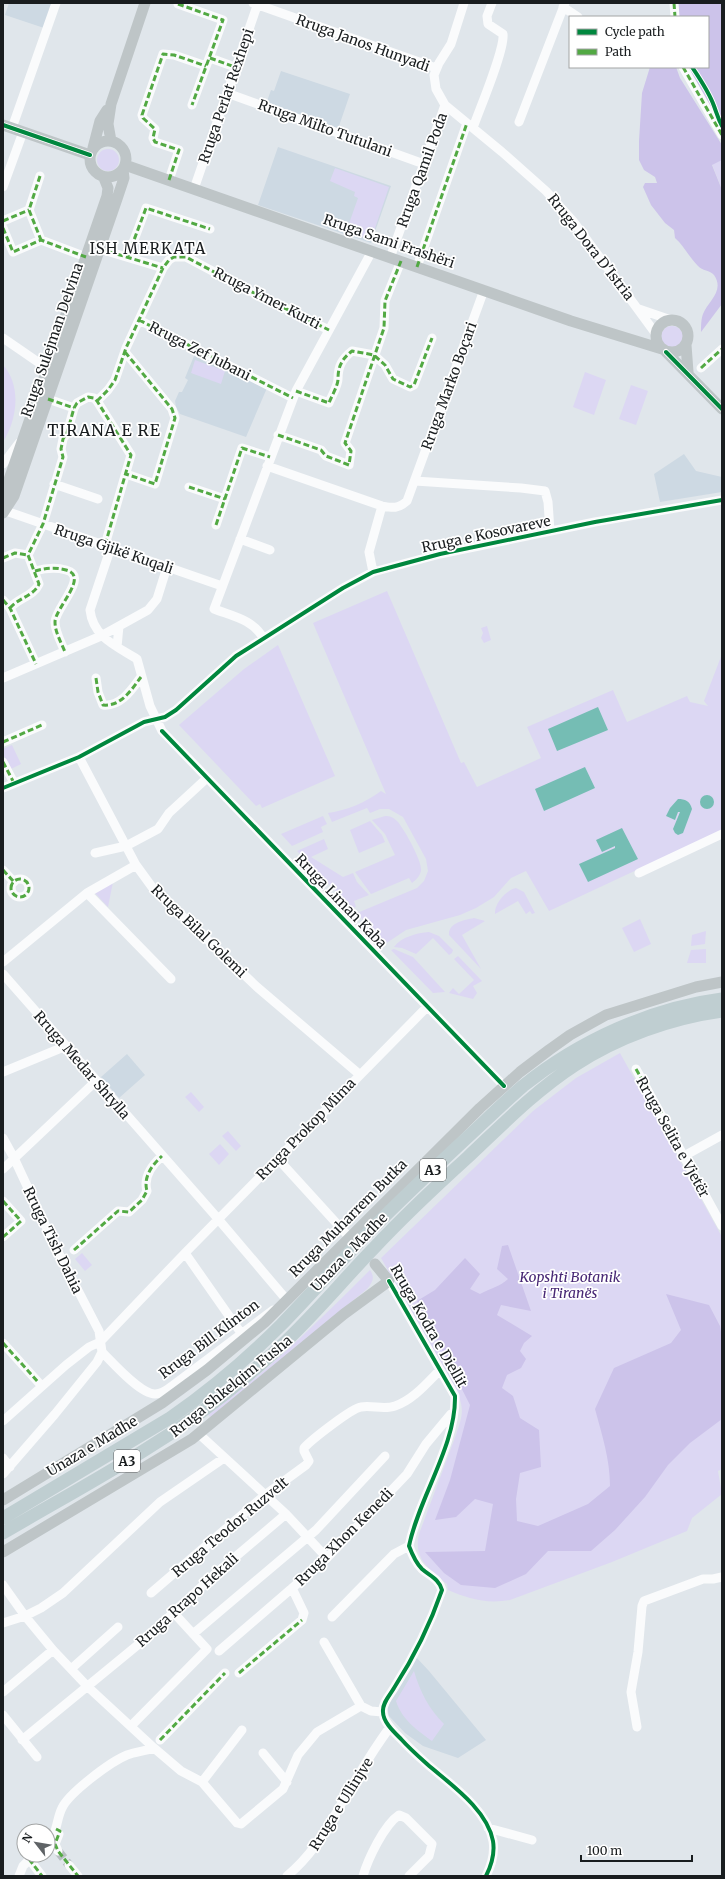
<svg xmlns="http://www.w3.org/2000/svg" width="725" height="1879" viewBox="0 0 725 1879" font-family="Merriweather,serif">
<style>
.built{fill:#cdd9e3}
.green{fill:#dcd7f3}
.forest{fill:#ccc3ea}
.water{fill:#75bdb4}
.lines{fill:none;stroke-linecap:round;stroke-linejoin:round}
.minor-tunnel{stroke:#b8bec2;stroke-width:9;stroke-dasharray:9 4.5;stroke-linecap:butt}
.minor{stroke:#fafbfc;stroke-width:9}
.major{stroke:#bec5c7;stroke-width:11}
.highway{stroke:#bfced1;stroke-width:13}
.quiet{stroke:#52a943;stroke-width:3;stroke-dasharray:6 3;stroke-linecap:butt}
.cycleway-casing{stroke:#fff;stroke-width:6}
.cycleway{stroke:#00873e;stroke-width:4}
.labels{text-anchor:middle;stroke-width:3.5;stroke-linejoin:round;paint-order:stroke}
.shield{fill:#fff;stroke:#5e6162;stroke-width:1}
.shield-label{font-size:13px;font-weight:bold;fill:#191d1f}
.street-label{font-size:14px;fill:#191d1f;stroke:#fff}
.park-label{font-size:14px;font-style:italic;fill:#472774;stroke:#fff}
.neighbourhood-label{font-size:15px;letter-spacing:1px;fill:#191d1f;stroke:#fff}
.quarter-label{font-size:16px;letter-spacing:1px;fill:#191d1f;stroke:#fff}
</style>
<rect width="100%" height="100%" fill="#e0e6eb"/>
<path class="built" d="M9 3H52L44 28 5 15Z
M281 71 350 94 338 129 266 104 271 90 274 91Z
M278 147 391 186 371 243 258 205Z
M194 356 267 388 246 437 180 414 176 407 175 401 179 392H182L188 380 185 378Z
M684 454 696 471 722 477V492L660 502 654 474Z
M127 1054 145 1075 119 1098 101 1077Z
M416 1657 429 1671 486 1740 458 1758 423 1746 405 1733 389 1716 387 1708Z"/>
<path class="green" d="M97 160a11 11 0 1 1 22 0a11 11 0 1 1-22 0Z
M722 160V190L712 164Z
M335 168 389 187 371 240 346 232 358 198 354 196 355 192 330 181Z
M661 337a11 11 0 1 1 22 0a11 11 0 1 1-22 0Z
M195 360 225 371 221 384 191 373Z
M3 365C22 386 17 420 3 442Z
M585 372 606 380 594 415 573 407Z
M631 385 648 391 636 425 619 419Z
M387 591 461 763 464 762 477 787 541 758 527 727 613 690 627 722 687 696 690 702 708 706 704 701 722 654V830L549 911 526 871 511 878 494 897 476 908 460 915 406 930 385 944 357 913 417 888 424 881 428 871 426 859 403 817 389 809H380L370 813 367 808 332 822 328 813C347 810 365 803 381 791L386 794 313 623Z
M487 626 491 640 484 643 481 638 483 633 481 628Z
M278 645 335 776 262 808 260 804 256 806 179 725 244 669Z
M12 745 21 764 11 769 3 754V749Z
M323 816 327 824 321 827 323 832 292 846 281 834Z
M385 816C390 816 393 817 397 821 403 827 423 862 421 871 420 876 416 880 412 883L409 878 371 894 355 872 395 855 385 834 372 820Z
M370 821 382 835 385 842 359 853 350 830Z
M324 839 328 849 311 857 343 877 353 873 357 882 369 895 354 901 356 907 352 908 297 851Z
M113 882 108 907 95 893Z
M516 888 524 892 535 913 532 914 530 911 526 914 518 901 495 914C494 904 506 890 516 888Z
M474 918 485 921 462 935 481 969 449 935C448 923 464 920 474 918Z
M640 919 651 944 634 952 622 928Z
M706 931 705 944 691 946 692 935Z
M429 932 439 936 453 950 452 953 449 955 433 938 416 954 402 948 394 947C401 937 417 933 429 932Z
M394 949 413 957 445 992 433 993 391 950Z
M706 949V963H687L691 950Z
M458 956 482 981 473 986 477 993 473 999 449 993 453 988 459 994 474 980 454 959Z
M620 1053 722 1237V1469L718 1471 722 1494 692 1518 687 1531 612 1562 510 1600C486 1604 469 1599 448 1590L447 1584C430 1569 413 1560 419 1534L456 1435C463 1414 465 1408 455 1388L381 1258 533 1111 576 1078Z
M191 1092 204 1107 199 1112 185 1097Z
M228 1131 241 1146 236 1151 222 1136Z
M220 1144 229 1154 219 1165 209 1154Z
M82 1253 92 1265 85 1271 75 1259Z
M370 1270C375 1277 373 1282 367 1289L211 1417 208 1415C267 1372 319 1321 370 1270Z
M414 1671C420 1692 429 1709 444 1724L432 1741C417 1730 402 1720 396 1701Z"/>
<path class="forest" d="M676 3H722V131L698 89 689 67H708V17H677Z
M650 67H676L680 78 722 145V160L712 165 722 190V304L701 332C701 327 701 319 703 314 708 301 725 291 714 275 710 270 702 271 698 266 689 257 684 246 675 238L674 230 665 223 651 205 643 187 645 183H657L655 177 644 170 639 160V141L642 93Z
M508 1245 531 1311 501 1305 497 1315 532 1336 524 1343 520 1351 526 1359 521 1368 507 1375 502 1388 513 1396 520 1418 539 1430 541 1467 520 1473 516 1499 517 1521 538 1526 588 1504 610 1486C610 1459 602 1435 595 1409L614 1368 671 1343 681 1330 666 1294 709 1305 720 1326 722 1338V1419L690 1443 668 1465 645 1497 615 1530 591 1551H548L526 1574 495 1588 461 1585 444 1573 425 1552 485 1551 493 1504 475 1499 456 1517 435 1520 450 1480 470 1405 417 1301 435 1290 465 1258 480 1274 470 1289 480 1294C491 1288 499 1287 508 1279L497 1269 502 1246Z"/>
<path class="water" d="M598 707 608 730 557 751 548 729Z
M585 767 595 788 544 811 535 789Z
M700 802a7 7 0 1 1 14 0a7 7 0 1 1-14 0Z
M678 799C685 799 690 801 692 809L683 833 678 835 675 833 673 829 680 812H678L675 820 666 816 670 808Z
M622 828 638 859 588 882 579 864 615 848V846L602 852 596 840Z"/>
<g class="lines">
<path class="minor-tunnel" d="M58 1851 69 1865"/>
<path class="minor" d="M253 3 436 68
M464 3 451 44 439 63 434 75 436 89 445 105 502 152 546 191 573 221 656 334
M674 3 675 17
M178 4 223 20 192 105
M563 7 578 17
M210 58 235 67
M683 67 722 135
M227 93 424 164
M519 122 565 3
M12 128 56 3
M473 128C479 110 505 50 503 34L488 24 487 16 492 3
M40 176 29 210 41 240
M169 180 179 150 155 142 153 138 155 129 143 118 142 115 163 54 174 55 206 66
M3 187 23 132
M194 189 258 3
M3 221 29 210
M3 228 13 252 41 240 86 257
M100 249 163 268
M128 256 146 208 210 229
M390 258 445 105
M417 267 467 123
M639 309 671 320
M139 320 293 398
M3 338 48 369
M125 352 172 409 175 418 155 484 126 474
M701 368 722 349
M296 391 329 403C331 397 338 386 338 379 338 366 342 359 352 351L374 355 385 365 393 379 410 387 414 385 432 338
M48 399 74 408
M97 401 108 390 115 380 126 348 163 268 169 260 174 257H186L248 290 329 330
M278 435 321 450 326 456 349 465 351 451 345 443 384 328 385 301 401 261
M3 464 19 443
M267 466 382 506C393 508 398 509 407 501L484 290
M415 481 521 488 545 491 548 502 550 531
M54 484 98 499
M189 487 225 499
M3 510 222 586
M216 525 242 448 270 457
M240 539 270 550
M111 547 90 610C93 637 116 646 137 659L150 706 162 731 504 1086
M3 558 15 553 28 555
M35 571C46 568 55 567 66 570 90 576 55 608 55 622 55 632 61 642 65 652
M373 572 369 552 382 506
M3 600 10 608 36 664
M10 608C18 598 34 596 39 584L28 555 43 524 63 457 61 449 63 439 67 433 74 408 77 403 88 397 94 398 97 401 131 455 105 545
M263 638C254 620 232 616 214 609L296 391 372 251
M117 647 119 626
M3 678 101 636 148 610 157 599 167 567
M96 678 98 692 103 705C121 707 132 689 141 677
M3 742 42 725
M79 757 136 865 152 887 257 987 359 1074
M3 762 14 783
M3 788 79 757 144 722 165 717 176 710 236 656 343 588 373 572 440 554 595 522 722 500
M95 853 126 846 158 829 169 813 207 778
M3 870 14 882
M639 873 722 834
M11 888a9 9 0 1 1 18 0a9 9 0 1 1-18 0Z
M87 893 171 979
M3 962 87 893 136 865
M3 974 213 1213 286 1299
M636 1069 722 1226
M3 1072 66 1046
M3 1138 14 1158 55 1246 99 1331 102 1352 97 1362 55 1414 3 1474
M684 1156 722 1135
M278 1159 349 1237
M3 1169 96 1081
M3 1201 21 1221 3 1237
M74 1250 118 1211 129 1212 142 1200 147 1191C143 1177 152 1165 162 1156
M185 1253 241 1333
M389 1281 455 1396C456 1446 419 1497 409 1546 412 1554 415 1562 422 1569 430 1576 439 1579 442 1590 430 1625 414 1657 394 1688 390 1695 382 1703 383 1712 383 1722 394 1732 401 1739 409 1748 418 1756 427 1764 450 1784 487 1809 493 1841 495 1853 491 1866 486 1876
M100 1342 185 1253 427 1007
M3 1343 39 1383
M102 1352C113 1363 140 1394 155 1394 162 1394 167 1390 172 1386L273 1310
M3 1421 66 1365 89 1347 100 1342
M199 1434 286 1514 327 1558
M3 1458 10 1467
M3 1585 25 1616 53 1650 88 1687 154 1748 181 1771 202 1782 237 1823 241 1824 283 1789 298 1755 317 1732 361 1706 371 1711 382 1712
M151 1593 265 1495 306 1465 309 1461 304 1451V1448C311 1440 352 1408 361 1407 372 1405 384 1410 395 1406 413 1400 427 1383 440 1370
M332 1617 394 1554 409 1546
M3 1623 25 1616 41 1608 63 1593 160 1502 224 1458
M193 1634 316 1530 385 1456
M324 1642 361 1706
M219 1651 327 1558 407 1474 426 1444 451 1414
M71 1669 118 1627
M239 1673 302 1620 304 1613 292 1588
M3 1692 53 1650
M3 1715 37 1757
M131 1726 207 1649 173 1612
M637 1727 631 1692 638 1652 642 1606 644 1601 703 1579H713L722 1577
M22 1740 145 1639 214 1575 286 1514
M160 1740 225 1673
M263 1753 287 1782
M202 1782 242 1730
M488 1828 532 1840
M48 1842C58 1832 56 1820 62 1808 69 1793 110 1762 127 1755 135 1752 145 1751 154 1748
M58 1851 55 1844 59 1834
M29 1859 42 1876
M69 1865 78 1876
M19 1876 23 1866 34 1855
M287 1876C311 1856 323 1835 339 1808 355 1780 371 1753 390 1727
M363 1876C368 1859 384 1825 399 1815L406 1818 432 1844 429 1856 409 1876"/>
<path class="major" d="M3 125 90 155
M90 159a18 18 0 1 1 36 0a18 18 0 1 1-36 0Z
M111 141 108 124 111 104 145 3
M93 148 100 121 107 110
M125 165 571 321 662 349
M656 336a16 16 0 1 1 32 0a16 16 0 1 1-32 0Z
M686 345 688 372
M666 352 722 409
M3 497 107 196 108 188 104 178
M3 513 14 496 117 199 124 178 123 170
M3 1500 162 1403 207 1370 265 1322 480 1108 520 1072 549 1050 570 1035 606 1015 696 987 722 982
M3 1552 192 1439 344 1314 389 1281 375 1264"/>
<path class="highway" d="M3 1518 170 1418C209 1391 247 1359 281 1325 309 1296 336 1266 364 1237 394 1206 426 1176 458 1146 480 1126 501 1105 523 1086 579 1041 651 1008 722 999
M3 1533C49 1506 95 1481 140 1453 186 1425 230 1392 270 1356 308 1323 339 1284 374 1248 404 1216 436 1186 468 1157 502 1125 535 1091 575 1065 618 1037 671 1018 722 1011"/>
<path class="quiet" d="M674 3 675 17
M178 4 223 20 192 105
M210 58 235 67
M683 67 722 135
M40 176 29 210 41 240
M169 180 179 150 155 142 153 138 155 129 143 118 142 115 163 54 174 55 206 66
M3 221 29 210
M3 228 13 252 41 240 86 257
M100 249 163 268
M128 256 146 208 210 229
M417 267 467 123
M139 320 293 398
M125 352 172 409 175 418 155 484 126 474
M701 368 722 349
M296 391 329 403C331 397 338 386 338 379 338 366 342 359 352 351L374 355 385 365 393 379 410 387 414 385 432 338
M48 399 74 408
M97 401 108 390 115 380 126 348 163 268 169 260 174 257H186L248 290 329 330
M278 435 321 450 326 456 349 465 351 451 345 443 384 328 385 301 401 261
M189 487 225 499
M216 525 242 448 270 457
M3 558 15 553 28 555
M35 571C46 568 55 567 66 570 90 576 55 608 55 622 55 632 61 642 65 652
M3 600 10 608 36 664
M10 608C18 598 34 596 39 584L28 555 43 524 63 457 61 449 63 439 67 433 74 408 77 403 88 397 94 398 97 401 131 455 105 545
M96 678 98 692 103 705C121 707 132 689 141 677
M3 742 42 725
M3 762 14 783
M3 870 14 882
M11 888a9 9 0 1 1 18 0a9 9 0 1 1-18 0Z
M636 1069 665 1119
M3 1201 21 1221 3 1237
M74 1250 118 1211 129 1212 142 1200 147 1191C143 1177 152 1165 162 1156
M3 1343 39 1383
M239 1673 302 1620
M160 1740 225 1673
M56 1829 60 1831 55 1844 58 1851 78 1876
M29 1859 42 1876"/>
<g class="cycleway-casing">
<path id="cycleway" d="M692 67C700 79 709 92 714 106 717 114 718 119 722 126
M3 125 90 155
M666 352 722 409
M162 731 504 1086
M3 788 79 757 144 722 165 717 176 710 236 656 343 588 373 572 440 554 595 522 722 500
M389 1281 455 1396C456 1446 419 1497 409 1546 412 1554 415 1562 422 1569 430 1576 439 1579 442 1590 430 1625 414 1657 394 1688 390 1695 382 1703 383 1712 383 1722 394 1732 401 1739 409 1748 418 1756 427 1764 450 1784 487 1809 493 1841 495 1853 491 1866 486 1876"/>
</g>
<use href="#cycleway" class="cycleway"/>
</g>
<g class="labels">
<g class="shield">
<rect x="420" y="1159" width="26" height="22" rx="3"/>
<rect x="114" y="1450" width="26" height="22" rx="3"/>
</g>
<g class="shield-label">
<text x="433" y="1175">A3</text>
<text x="127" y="1466">A3</text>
</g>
<g class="street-label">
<text transform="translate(363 43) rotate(20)" y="5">Rruga Janos Hunyadi</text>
<text transform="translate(226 96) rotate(-71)" y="5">Rruga Perlat Rexhepi</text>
<text transform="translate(325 128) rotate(20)" y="5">Rruga Milto Tutulani</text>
<text transform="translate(422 170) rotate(-70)" y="5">Rruga Qamil Poda</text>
<text transform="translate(389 241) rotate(19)" y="5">Rruga Sami Frashëri</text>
<text transform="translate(591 247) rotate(52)" y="5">Rruga Dora D'Istria</text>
<text transform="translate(267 298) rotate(27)" y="5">Rruga Ymer Kurti</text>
<text transform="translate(52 340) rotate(-71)" y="5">Rruga Sulejman Delvina</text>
<text transform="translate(200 351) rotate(27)" y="5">Rruga Zef Jubani</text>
<text transform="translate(449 386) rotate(-70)" y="5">Rruga Marko Boçari</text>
<text transform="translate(486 534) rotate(-12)" y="5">Rruga e Kosovareve</text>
<text transform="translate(114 549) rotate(19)" y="5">Rruga Gjikë Kuqali</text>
<text transform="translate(341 901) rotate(46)" y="5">Rruga Liman Kaba</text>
<text transform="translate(199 931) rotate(44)" y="5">Rruga Bilal Golemi</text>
<text transform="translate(82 1065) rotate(49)" y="5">Rruga Medar Shtylla</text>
<text transform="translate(306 1129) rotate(-46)" y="5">Rruga Prokop Mima</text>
<text transform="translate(673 1137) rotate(61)" y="5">Rruga Selita e Vjetër</text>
<text transform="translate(348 1218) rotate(-45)" y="5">Rruga Muharrem Butka</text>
<text transform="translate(53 1240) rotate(64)" y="5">Rruga Tish Dahia</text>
<text transform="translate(349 1252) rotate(-46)" y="5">Unaza e Madhe</text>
<text transform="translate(429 1326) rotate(60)" y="5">Rruga Kodra e Diellit</text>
<text transform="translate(209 1339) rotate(-37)" y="5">Rruga Bill Klinton</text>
<text transform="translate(231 1386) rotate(-39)" y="5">Rruga Shkelqim Fusha</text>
<text transform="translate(92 1446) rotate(-31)" y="5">Unaza e Madhe</text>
<text transform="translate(230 1527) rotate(-40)" y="5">Rruga Teodor Ruzvelt</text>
<text transform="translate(344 1537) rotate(-45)" y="5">Rruga Xhon Kenedi</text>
<text transform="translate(187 1600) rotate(-42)" y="5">Rruga Rrapo Hekali</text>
<text transform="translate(341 1804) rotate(-58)" y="5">Rruga e Ullinjve</text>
</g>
<g class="park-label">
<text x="570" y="1282">Kopshti Botanik<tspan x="570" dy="16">i Tiranës</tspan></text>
</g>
<g class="neighbourhood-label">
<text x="148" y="254">ISH MERKATA</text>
</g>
<g class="quarter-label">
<text x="104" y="436">TIRANA E RE</text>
</g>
</g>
<rect width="725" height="1879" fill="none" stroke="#191d1f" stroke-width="8"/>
<rect x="569" y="16" width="140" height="52" fill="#ffffff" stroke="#a3a5a5"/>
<rect x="577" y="29" width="20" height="6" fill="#00873e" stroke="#a3a5a5"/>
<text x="605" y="36" font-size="12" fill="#191d1f">Cycle path</text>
<rect x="577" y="49" width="20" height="6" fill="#52a943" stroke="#a3a5a5"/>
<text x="605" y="56" font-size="12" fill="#191d1f">Path</text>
<g transform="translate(36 1843) rotate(301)"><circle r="19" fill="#ffffff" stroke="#a3a5a5"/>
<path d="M0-3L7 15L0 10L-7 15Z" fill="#5f6366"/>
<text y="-6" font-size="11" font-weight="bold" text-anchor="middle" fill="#191d1f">N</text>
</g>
<path d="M581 1855v6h111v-6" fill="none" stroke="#191d1f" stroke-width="2"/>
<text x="587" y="1855" font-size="12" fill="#191d1f" stroke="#ffffff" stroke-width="3" paint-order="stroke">100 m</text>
</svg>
